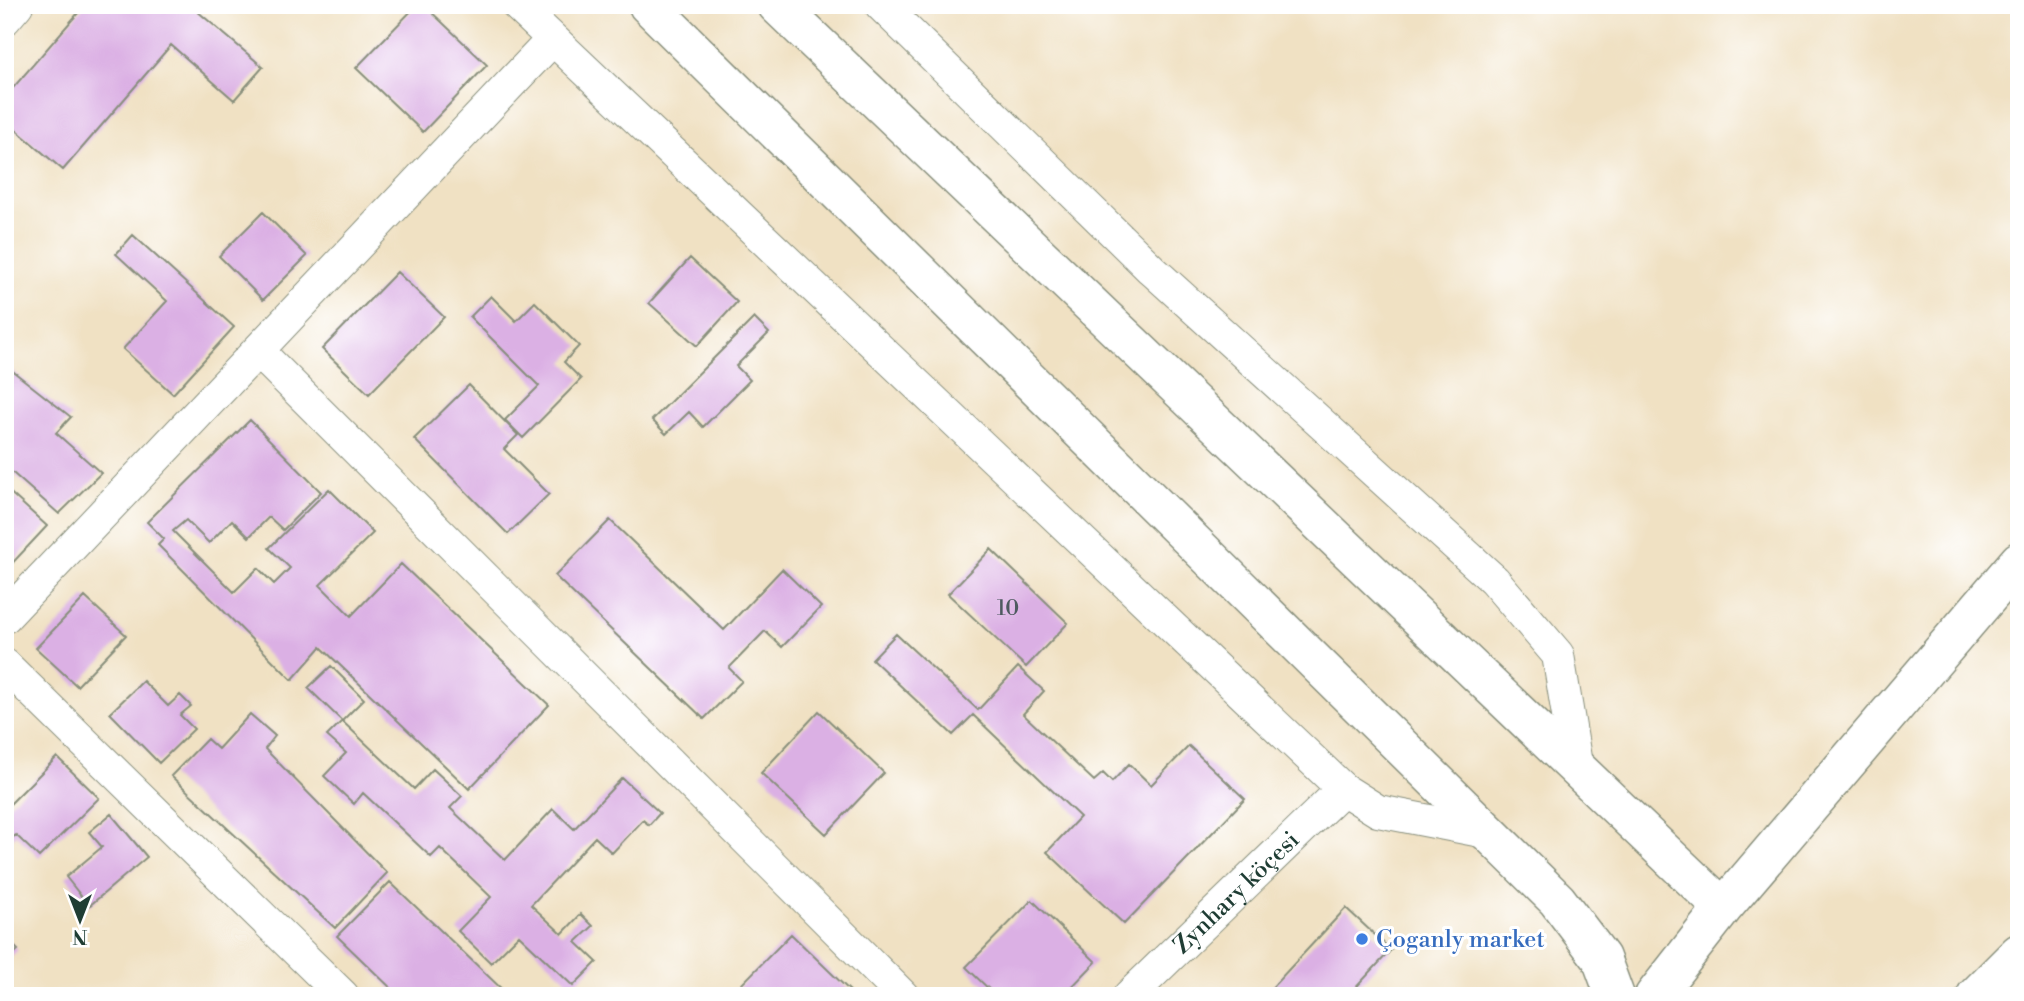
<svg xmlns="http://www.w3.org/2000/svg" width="2024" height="1001" viewBox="0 0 2024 1001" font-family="'Libre Bodoni',serif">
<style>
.building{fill:#dbb0e4}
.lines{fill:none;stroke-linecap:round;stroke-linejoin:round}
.street-casing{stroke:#888f7c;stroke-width:34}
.primary-casing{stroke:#888f7c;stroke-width:41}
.street{stroke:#fff;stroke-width:32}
.primary{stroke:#fff;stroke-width:38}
.shop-dot{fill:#3f7fe0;stroke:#fff;stroke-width:2.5}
.labels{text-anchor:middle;stroke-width:6;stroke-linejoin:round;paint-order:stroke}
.number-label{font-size:21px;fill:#4e5a60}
.street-label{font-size:24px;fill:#1f3d34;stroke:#fff}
.shop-label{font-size:24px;fill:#366cbe;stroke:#fff;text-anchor:start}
</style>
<rect width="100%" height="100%" fill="#fff"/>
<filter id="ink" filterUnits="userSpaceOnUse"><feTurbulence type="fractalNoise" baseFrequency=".0143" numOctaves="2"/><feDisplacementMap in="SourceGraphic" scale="14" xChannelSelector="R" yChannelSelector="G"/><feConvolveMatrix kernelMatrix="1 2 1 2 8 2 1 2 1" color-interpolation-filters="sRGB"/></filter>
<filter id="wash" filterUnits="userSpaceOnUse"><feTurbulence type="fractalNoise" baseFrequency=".00686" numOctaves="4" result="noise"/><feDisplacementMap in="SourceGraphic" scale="28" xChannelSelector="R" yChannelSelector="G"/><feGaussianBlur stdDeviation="1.57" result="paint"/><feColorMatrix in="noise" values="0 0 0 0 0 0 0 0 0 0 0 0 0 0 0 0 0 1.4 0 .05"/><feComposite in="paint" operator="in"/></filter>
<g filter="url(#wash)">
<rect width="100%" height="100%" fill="#f0e1c3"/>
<g id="blocks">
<path class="building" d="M85 5H190L263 67 234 100 171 45 63 170 15 129 5 140V97Z
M417 5H424L487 65 423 132 356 68Z
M263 212 307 256 263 300 219 256Z
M133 235 234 327 173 394 123 349 167 301 116 254Z
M690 258 737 302 697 346 649 303Z
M397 272 444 317 369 394 322 349Z
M491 296 516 321 535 302 579 346 564 362 581 379 523 438 505 420 539 386 470 317Z
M754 318 769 333 736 366 750 380 703 427 689 412 666 434 652 420Z
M5 365 71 417 56 433 101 473 59 514 5 466Z
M469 385 518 435 504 449 549 494 508 534 414 439Z
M250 420 321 492 283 530 269 517 249 537 232 520 209 543 186 520 173 531 234 592 258 568 274 584 290 568 269 548 329 489 373 533 320 585 351 616 401 564 549 705 469 789 321 647 292 680 158 545 164 539 147 522Z
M5 488 47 526 5 571Z
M610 520 724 630 782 569 821 607 782 647 765 631 729 668 742 681 704 719 555 576Z
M991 549 1068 623 1026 667 948 594Z
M85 597 126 635 77 686 36 648Z
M896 634 978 710 1018 667 1044 691 1023 714 1094 781 1103 773 1112 782 1129 764 1151 785 1189 746 1245 799 1124 924 1047 852 1080 817 973 715 953 735 872 659Z
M331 666 364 699 342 721 414 789 433 769 462 796 450 808 505 860 553 809 574 829 622 778 660 813 649 825 643 820 612 853 595 837 531 905 562 934 581 914 593 926 576 942 597 962 573 986 519 935 491 963 458 931 491 897 440 848 431 857 363 793 354 804 324 776 346 753 327 736 342 721 308 688Z
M143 681 168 706 180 695 191 706 180 715 194 729 159 763 110 713Z
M819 711 884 773 826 834 761 773Z
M250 714 275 736 265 749 387 873 335 928 171 776 207 739 218 749Z
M57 757 99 798 39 857 16 835 5 843V809Z
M111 814 147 857 89 906 66 877 102 847 89 832Z
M390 882 509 996H399L337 936Z
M1032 900 1096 962 1063 996H996L966 967Z
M1346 908 1391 950 1348 996H1264Z
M791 934 853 994 851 996H735L733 993Z
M5 937 18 950 5 962Z"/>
</g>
</g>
<g filter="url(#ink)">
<use href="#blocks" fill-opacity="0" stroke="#888f7c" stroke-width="2"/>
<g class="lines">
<g class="street-casing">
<g id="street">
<path d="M517 5 1343 789 1378 811 1486 832"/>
<path d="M881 5 1151 269 1494 580 1558 655 1577 770"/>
<path d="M5 19 17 5"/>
<path d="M258 351 903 996"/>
<path d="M5 617 551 41"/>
<path d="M5 665 343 996"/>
<path id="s1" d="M1129 996 1343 789"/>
</g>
</g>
<g class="primary-casing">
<path id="primary" d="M648 5 1557 900 1601 958 1615 996
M777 5 1723 908
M1654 996 1723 908 2019 561
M1976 996 2019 953"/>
</g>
<use href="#street" class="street"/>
<use href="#primary" class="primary"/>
</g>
</g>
<circle class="shop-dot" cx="1362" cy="939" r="7"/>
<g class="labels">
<g class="number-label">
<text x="1008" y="615">10</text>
</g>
<g class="street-label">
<text dy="8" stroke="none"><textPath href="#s1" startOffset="149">Zynhary köçesi</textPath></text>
</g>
<g class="shop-label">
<text x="1376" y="947">Çoganly market</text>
</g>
</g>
<rect width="2024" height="1001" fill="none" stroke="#fff" stroke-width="28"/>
<g transform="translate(80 920) rotate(180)" stroke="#ffffff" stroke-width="5" paint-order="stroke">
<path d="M0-5L12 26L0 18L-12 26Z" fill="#1f3d34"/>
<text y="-10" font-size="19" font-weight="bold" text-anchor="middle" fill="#1f3d34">N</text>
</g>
</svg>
